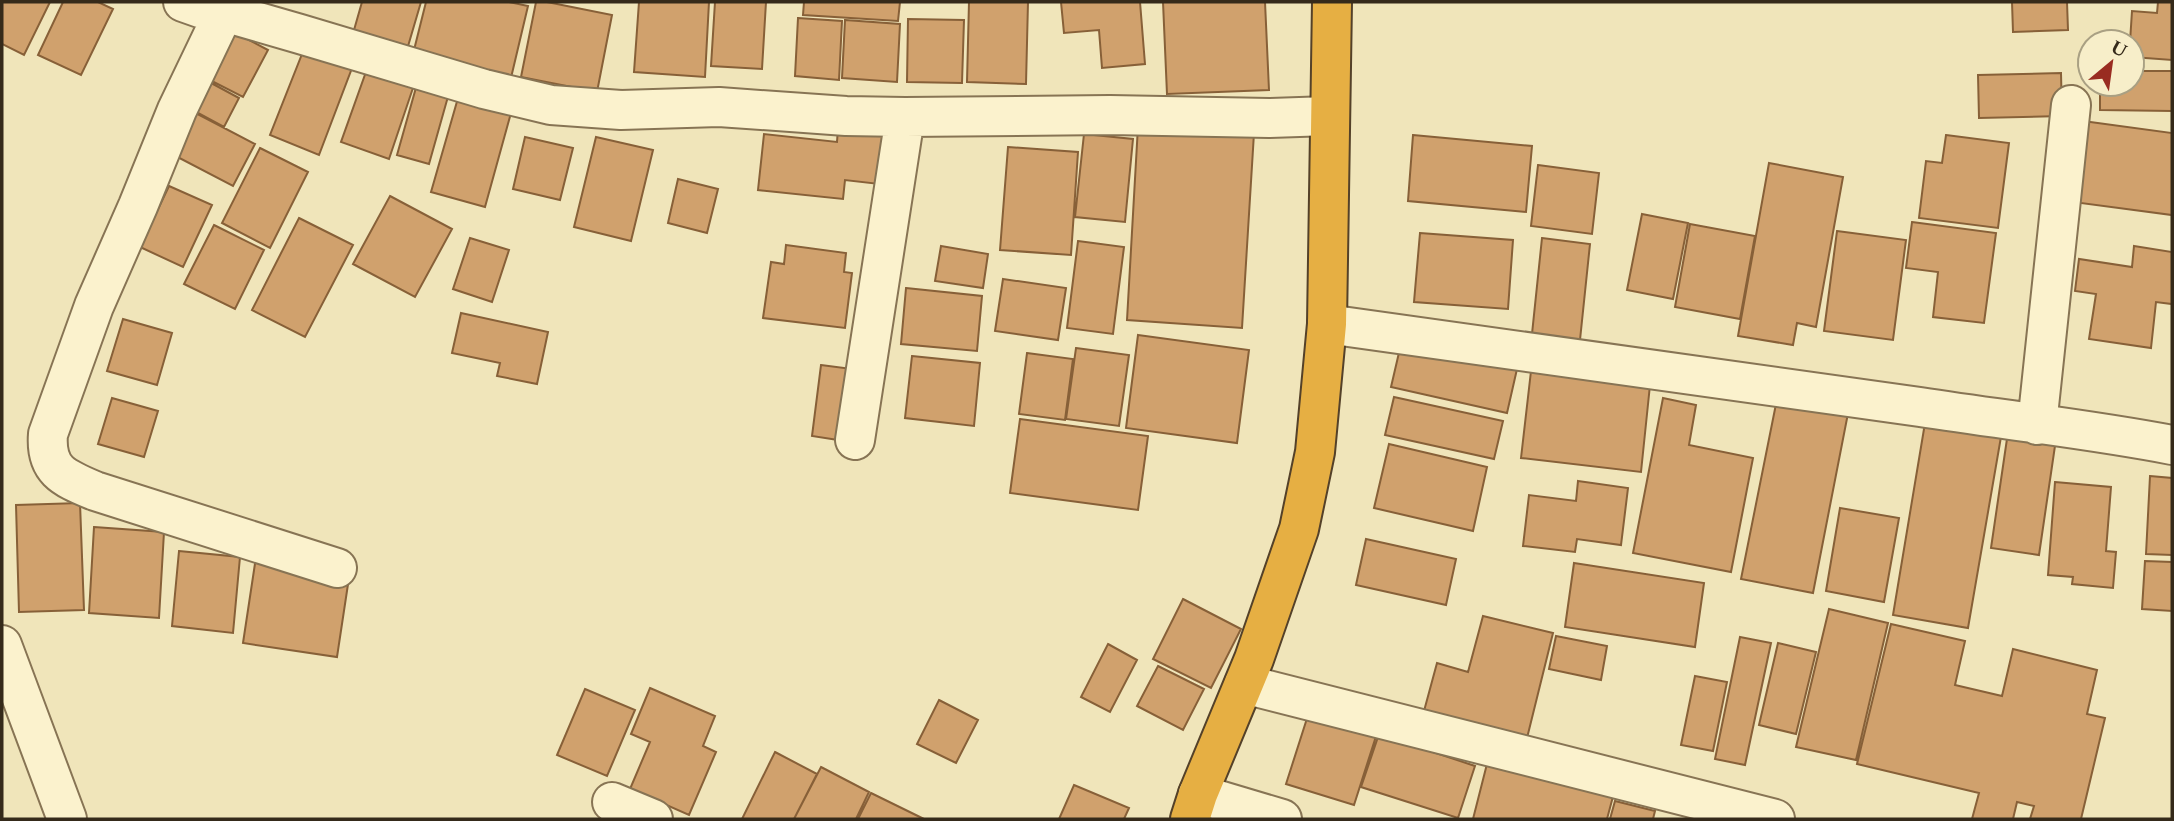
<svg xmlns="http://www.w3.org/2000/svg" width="2174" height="821" viewBox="0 0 2174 821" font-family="Spectral,serif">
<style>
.building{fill:#d0a16d;stroke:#876038;stroke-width:2}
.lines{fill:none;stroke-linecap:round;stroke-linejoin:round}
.minor-casing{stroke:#877454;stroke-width:42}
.highway-casing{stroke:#544129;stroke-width:42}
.minor{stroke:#fbf2cd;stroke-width:38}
.highway{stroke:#e6af43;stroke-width:38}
</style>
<rect width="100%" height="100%" fill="#f0e5ba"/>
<path class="building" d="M2 2H50L24 55 2 44Z
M63 2H98L113 9 81 75 38 55Z
M362 2H421L406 53 352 37Z
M426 2H509L528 6 510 82 412 58Z
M536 2H547L612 15 597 92 521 77Z
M639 2H709L705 77 634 72Z
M715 2H766L762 69 711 66Z
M804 2H900L898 21 803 15Z
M969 2H1028L1026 84 967 82Z
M1061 2H1140L1145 64 1102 68 1099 30 1064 33Z
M1163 2H1265L1269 90 1167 94Z
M2012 2H2067L2068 30 2013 32Z
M2158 2H2172V60L2132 57V42H2130L2132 11 2157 13Z
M798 18 842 21 839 80 795 76Z
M908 19 964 20 962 83 907 82Z
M845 20 900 24 897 82 842 78Z
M224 27 268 50 243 97 198 74Z
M304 49 352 68 319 155 270 135Z
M367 69 414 85 389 159 341 142Z
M2132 71H2172V111L2100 110V84H2132Z
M2061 73 2062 116 1979 118 1978 75Z
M200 77 239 98 224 127 185 106Z
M417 84 449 93 429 164 397 155Z
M458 98 511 113 485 207 431 192Z
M188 109 255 144 233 186 166 151Z
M2083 121 2172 133V215L2073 202Z
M1138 126 1254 133 1242 328 1127 320Z
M838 128 884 133 879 184 845 180 843 199 758 190 764 134 837 142Z
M1084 134 1133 139 1125 222 1075 217Z
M1413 135 1532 146 1526 212 1408 201Z
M1946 135 2009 143 1998 228 1919 218 1926 161 1942 163Z
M525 137 573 148 560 200 513 189Z
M596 137 653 150 631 241 574 227Z
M1008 147 1078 152 1071 255 1000 250Z
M260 148 308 172 270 248 222 223Z
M1769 163 1843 177 1816 327 1797 323 1793 345 1738 336Z
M1538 165 1599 173 1592 234 1531 226Z
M678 179 718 189 707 233 668 223Z
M169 186 212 205 183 267 140 247Z
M390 196 452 229 415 297 353 264Z
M1642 214 1688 223 1673 299 1627 290Z
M299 218 353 245 305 337 252 310Z
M1912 222 1996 233 1984 323 1933 317 1938 272 1906 268Z
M1690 224 1755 236 1740 319 1675 307Z
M214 225 264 250 235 309 184 284Z
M1837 231 1906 240 1893 340 1824 331Z
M1420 233 1513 240 1508 309 1414 302Z
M470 238 509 250 492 302 453 289Z
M1542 238 1590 244 1580 340 1532 334Z
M1078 241 1124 247 1113 334 1067 328Z
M786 245 846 253 844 272 852 273 845 328 763 318 771 262 784 264Z
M941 246 988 254 983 288 935 281Z
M2134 246 2172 252V304L2156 302 2151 348 2089 339 2096 294 2075 291 2079 259 2132 267Z
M1003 279 1066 288 1058 340 995 331Z
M906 288 982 296 977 351 901 344Z
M461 313 548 332 537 384 497 376 500 363 452 353Z
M123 319 172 333 157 385 107 371Z
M1138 335 1249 350 1237 443 1126 428Z
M1401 344 1517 369 1507 413 1391 387Z
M1076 348 1129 355 1119 426 1066 419Z
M1027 353 1073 359 1065 420 1019 414Z
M912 356 980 363 974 426 905 418Z
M821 365 860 370 851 442 812 436Z
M1531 371 1650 385 1641 472 1521 458Z
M1779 389 1850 403 1813 593 1741 579Z
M1394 397 1503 421 1494 459 1385 435Z
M112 398 158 411 144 457 98 444Z
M1663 398 1696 405 1689 445 1753 458 1731 572 1633 553Z
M1926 417 2002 431 1968 628 1893 615Z
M1020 419 1148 436 1138 510 1010 493Z
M2008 432 2056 439 2039 555 1991 548Z
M1389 444 1487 467 1473 531 1374 508Z
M2150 476 2172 478V555L2146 554Z
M1578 481 1628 488 1621 545 1577 539 1575 552 1523 546 1529 495 1576 501Z
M2055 482 2111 487 2106 551 2116 552 2113 588 2072 584 2073 577 2048 575Z
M80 503 84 610 19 612 16 505Z
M1840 508 1899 518 1884 602 1826 591Z
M94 527 164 532 159 618 89 613Z
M1366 539 1456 559 1446 605 1356 585Z
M179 551 240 557 233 633 172 626Z
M256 557 350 571 337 657 243 643Z
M2145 561 2172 562V611L2142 609Z
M1574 563 1704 583 1695 647 1565 627Z
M1183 599 1241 629 1211 688 1153 659Z
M1829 609 1888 623 1856 760 1796 747Z
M1483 616 1553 633 1527 738 1424 711 1437 663 1468 672Z
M1891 624 1965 641 1955 685 2002 696 2013 649 2097 670 2087 714 2105 718 2081 819H2030L2034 806 2017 802 2013 819H1972L1979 793 1857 764Z
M1556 636 1607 646 1601 680 1549 669Z
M1740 637 1771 643 1745 765 1715 759Z
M1778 643 1816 652 1796 734 1759 725Z
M1108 644 1137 660 1110 712 1081 697Z
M1158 666 1204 689 1183 730 1137 706Z
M1695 676 1727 682 1713 751 1681 745Z
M650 688 715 716 703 746 716 752 689 815 630 789 650 742 631 734Z
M585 689 635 710 607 776 557 755Z
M939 700 978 720 956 763 917 744Z
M1310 709 1378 730 1354 805 1286 784Z
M1379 734 1475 766 1458 818 1361 787Z
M775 752 817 774 794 819H742Z
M1489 756 1615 789 1607 819H1473Z
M821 767 869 792 856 819H794Z
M1074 785 1129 808 1124 819H1059Z
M871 793 924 819H858Z
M1615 801 1655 811 1653 819H1610Z"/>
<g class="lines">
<g class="minor-casing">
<path id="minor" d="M183 2 200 8 224 12 300 34 484 89 551 105 621 110 719 107 846 116 905 117 1110 115 1269 118 1329 116
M224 12 177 110 138 206 94 306 48 434C45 471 64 478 95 491L337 568
M1327 324C1525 351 1723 378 1920 407 2004 420 2089 429 2172 445
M2037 425 2071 105
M855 440 905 117
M2 645 67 819
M1244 684 1775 819
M1198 794 1282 819
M612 802 653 819"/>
</g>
<g class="highway-casing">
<path id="highway" d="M1190 819 1198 794 1254 659 1299 529 1315 452 1327 324 1332 2"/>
</g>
<use href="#minor" class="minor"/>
<use href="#highway" class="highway"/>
</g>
<rect width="2174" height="821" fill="none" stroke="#352a1a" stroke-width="7"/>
<g transform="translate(2111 63) rotate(29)"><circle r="33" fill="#f7eec9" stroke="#a9a083" stroke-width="2"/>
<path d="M0-5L12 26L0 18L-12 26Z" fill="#992c21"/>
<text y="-10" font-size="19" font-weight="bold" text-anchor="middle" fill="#352a1a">U</text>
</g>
</svg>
